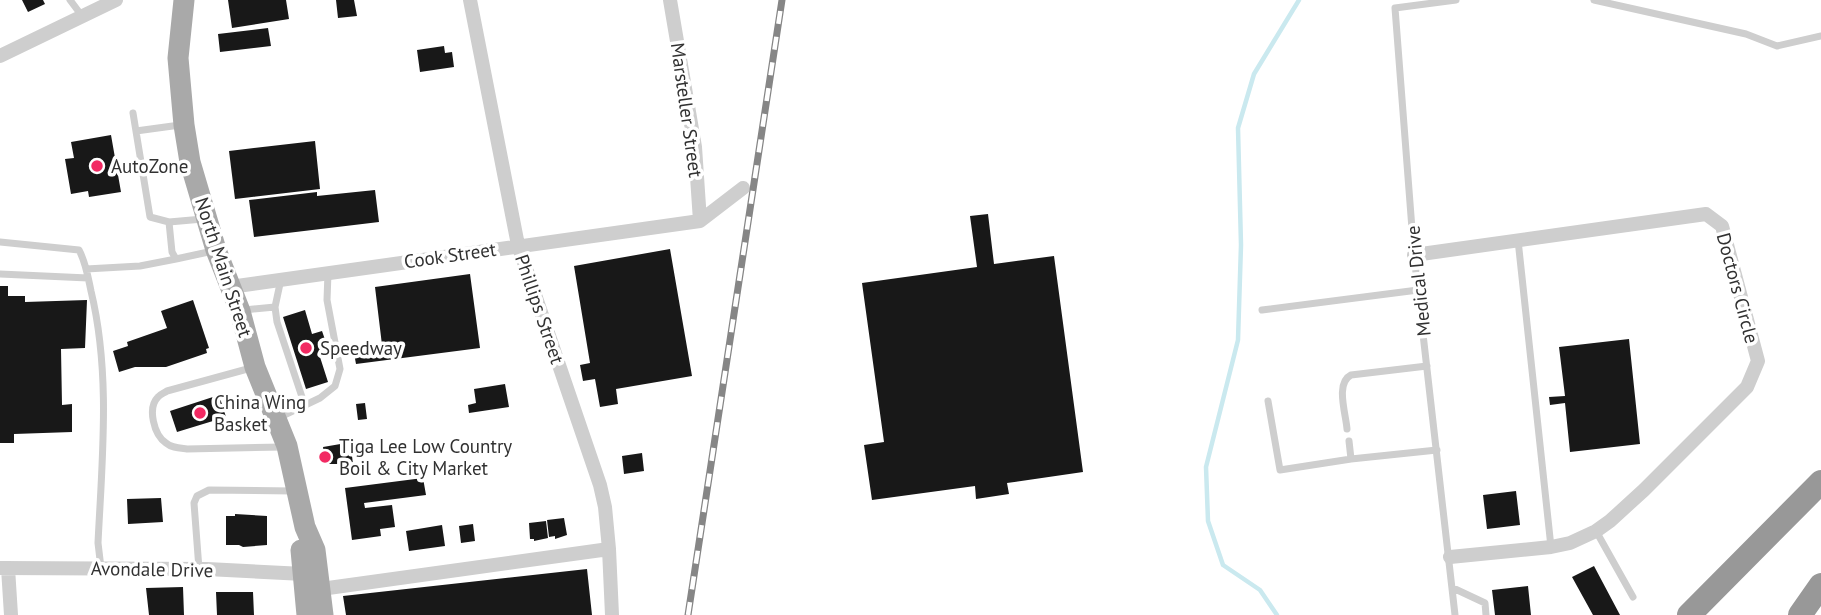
<svg xmlns="http://www.w3.org/2000/svg" width="1821" height="615" viewBox="0 0 1821 615" font-family="'PT Sans',sans-serif">
<style>
.lines{fill:none;stroke-linecap:round;stroke-linejoin:round}
.stream{stroke:#cae9ef;stroke-width:4.5}
.building{fill:#181818}
.service{stroke:#cecece;stroke-width:7}
.minor{stroke:#cecece;stroke-width:14}
.primary{stroke:#a9a9a9;stroke-width:21}
.motorway{stroke:#989898;stroke-width:24}
.rail-casing{stroke:#868686;stroke-width:7}
.rail{stroke:#fff;stroke-width:4.5;stroke-dasharray:13;stroke-linecap:butt}
.poi-dot{fill:#f22a63;stroke:#fff;stroke-width:2.5}
.labels{text-anchor:middle;stroke-width:7;stroke-linejoin:round;paint-order:stroke}
.street-label{font-size:19px;fill:#313131;stroke:#fff}
.poi-label{font-size:19px;fill:#313131;stroke:#fff;text-anchor:start}
</style>
<rect width="100%" height="100%" fill="#fff"/>
<g class="lines">
<path class="stream" d="M1277 615 1260 590 1223 565 1208 521 1206 467 1238 340 1241 245 1238 128 1254 74 1299 0"/>
</g>
<path class="building" d="M22 0H43L45 4 28 12Z
M228 0H286L289 19 232 28Z
M336 0H354L357 16 338 18Z
M268 28 271 46 220 52 218 34Z
M444 46 445 53 452 52 454 67 420 72 417 50Z
M111 135 121 192 89 197 88 191 71 194 65 159 74 158 71 142Z
M315 141 320 189 235 199 229 151Z
M375 190 379 222 254 237 249 200 317 192V196Z
M988 214 994 264 1054 256 1083 472 1007 483 1009 494 976 499 975 486 872 500 864 445 884 442 862 283 977 267 970 216Z
M670 249 692 376 616 389 618 404 600 407 595 379 583 381 580 365 590 363 574 266Z
M470 274 480 348 356 364 353 348 382 345 375 287Z
M0 286H8V296H25V302L87 300 85 348 61 349 62 405 72 404V432L14 434V443H0Z
M193 300 209 348 206 349 207 353 166 367H135L119 372 113 351 128 346 127 342 167 328 161 311Z
M305 310 312 334 322 331 330 354 320 357 328 382 306 389 283 317Z
M1629 339 1640 444 1570 452 1565 403 1550 405 1549 397 1565 396 1559 347Z
M505 384 509 407 469 413 468 405 476 403 474 389Z
M219 395 226 417 177 432 170 411Z
M365 403 367 419 358 420 356 404Z
M358 441 360 454 352 456 353 464 342 466V464H326L323 447Z
M642 453 644 471 624 474 622 456Z
M423 478 426 495 364 503 365 508 392 505 395 527 380 529 381 536 352 540 345 488Z
M1516 491 1520 525 1487 529 1483 495Z
M161 498 163 522 128 524 127 499Z
M235 514 267 516V545L243 547 239 545H226V516H235Z
M564 518 567 535 555 539V536L549 537 547 520Z
M546 521 548 538 534 541V539H530L529 523Z
M473 524 475 541 461 543 459 526Z
M442 525 445 546 409 551 406 531Z
M1594 566 1620 615H1593L1572 577Z
M587 569 592 615H346L343 596Z
M1528 586 1531 615H1495L1492 590Z
M183 587 184 615H149L146 588Z
M216 592H253L254 615H217Z"/>
<g class="lines">
<path class="service" d="M70 0 82 16
M1594 0 1746 34 1777 46 1821 36
M133 113 150 217 169 222 203 219
M136 131 180 125
M169 222 172 252 176 259 213 251
M1518 240 1551 547
M0 242 79 250C86 263 88 277 91 291 111 374 102 460 98 543L101 568
M86 269 140 266 176 259
M0 274 88 278
M281 279 275 307 277 322 305 406
M244 310 275 307
M1262 310 1418 290
M251 368 167 391C164 393 160 394 158 397 147 408 154 435 166 443 172 448 179 448 187 449L283 447
M1268 401 1280 470 1351 459 1437 450
M278 418 320 398 335 386 340 369 327 300 328 273
M1347 429C1346 414 1335 383 1351 375L1427 366
M1349 441 1351 459
M1596 531 1633 597
M199 569 194 503 197 496 209 490 293 491
M1453 588 1485 603 1486 615
M1455 615 1414 255 1395 8 1456 0"/>
<path class="minor" d="M470 0 518 245 600 485 605 507 609 549 612 615
M670 0 695 147 700 221
M0 56 116 0
M1414 255 1706 214 1722 226 1758 361 1747 387 1644 490 1610 521 1596 531 1570 543 1551 547 1450 557
M230 287 700 221 743 188
M0 568 207 569 304 574
M8 568 11 615
M321 589 609 549"/>
<path class="primary" d="M184 0 178 58 184 125 190 162 216 250 240 311 255 367 287 446 305 527 315 550 323 615
M301 550 307 615"/>
<path class="motorway" d="M1689 615 1821 482
M1800 615 1821 585"/>
<g class="rail-casing">
<path id="rail" d="M688 615 782 0"/>
</g>
<use href="#rail" class="rail"/>
</g>
<g class="poi-dot">
<circle cx="97" cy="166" r="7"/>
<circle cx="306" cy="348" r="7"/>
<circle cx="200" cy="413" r="7"/>
<circle cx="325" cy="457" r="7"/>
</g>
<g class="labels">
<g class="street-label">
<text transform="translate(687 110) rotate(82)" y="7">Marsteller Street</text>
<text transform="translate(450 255) rotate(-8)" y="7">Cook Street</text>
<text transform="translate(224 267) rotate(72)" y="7">North Main Street</text>
<text transform="translate(1418 281) rotate(-96)" y="7">Medical Drive</text>
<text transform="translate(1738 288) rotate(75)" y="7">Doctors Circle</text>
<text transform="translate(540 309) rotate(71)" y="7">Phillips Street</text>
<text transform="translate(152 569) rotate(1)" y="7">Avondale Drive</text>
</g>
<g class="poi-label">
<text x="111" y="173">AutoZone</text>
<text x="320" y="355">Speedway</text>
<text x="214" y="409">China Wing<tspan x="214" dy="22">Basket</tspan></text>
<text x="339" y="453">Tiga Lee Low Country<tspan x="339" dy="22">Boil &amp; City Market</tspan></text>
</g>
</g>
</svg>
